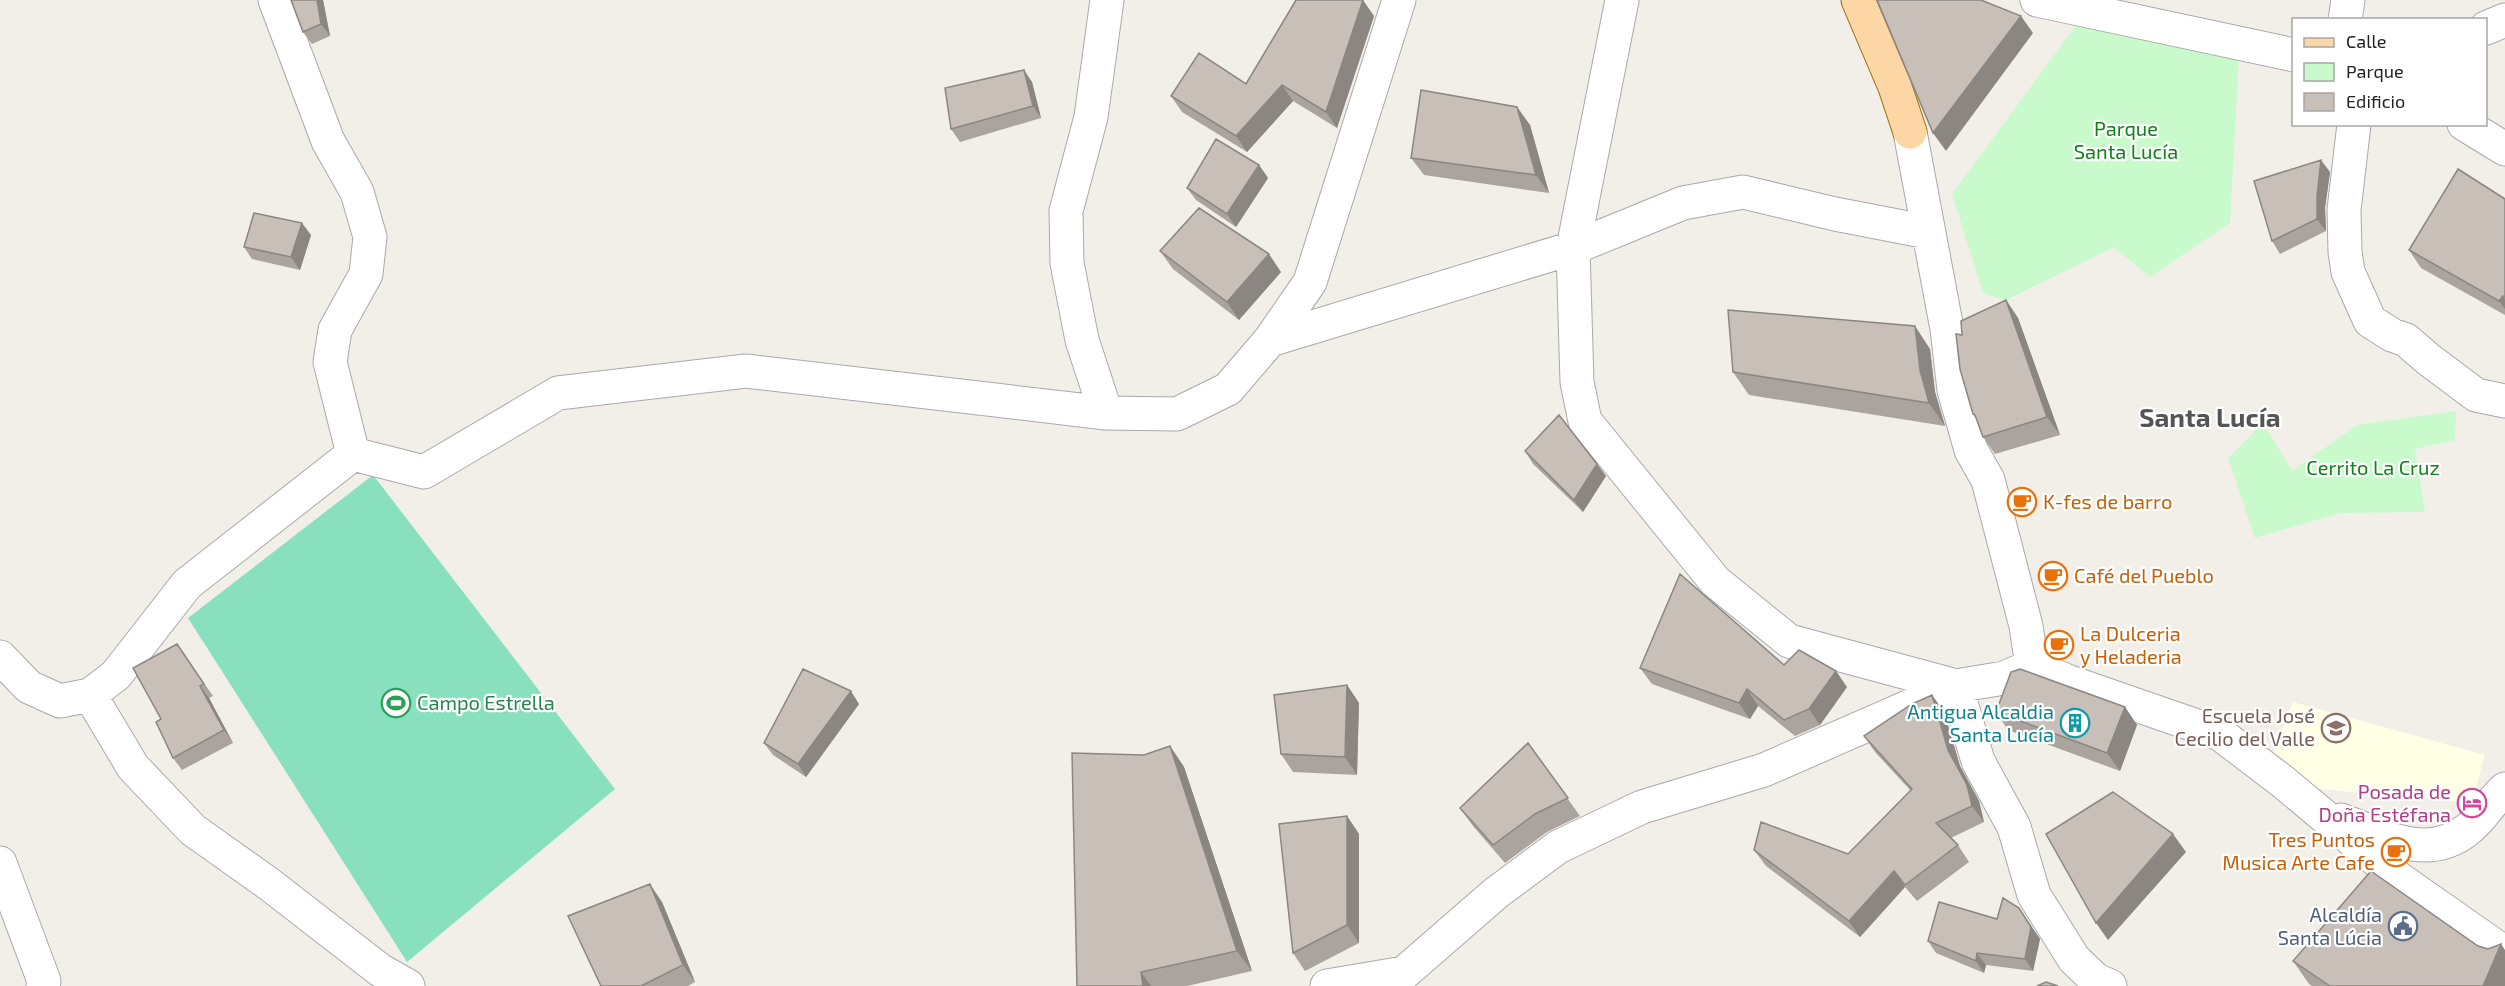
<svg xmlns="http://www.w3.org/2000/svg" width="2505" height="986" viewBox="0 0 2505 986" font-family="'Exo 2',sans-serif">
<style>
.education{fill:#ffffe5}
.park{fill:#c8facc}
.pitch{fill:#88e0be}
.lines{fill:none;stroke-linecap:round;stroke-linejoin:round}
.minor-casing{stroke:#a9a9a9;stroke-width:35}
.major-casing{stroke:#a06b00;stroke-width:35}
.minor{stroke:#fff;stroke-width:33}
.major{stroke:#fcd6a4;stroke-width:33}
.wall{fill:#aba49e}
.shaded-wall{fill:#8b8681}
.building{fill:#c7bfb8;stroke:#8b8681;stroke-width:1.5}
.labels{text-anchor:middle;stroke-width:4.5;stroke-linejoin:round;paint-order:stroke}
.park-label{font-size:20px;fill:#0c8416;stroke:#fff}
.food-label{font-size:20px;fill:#c56008;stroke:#fff;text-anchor:start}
.leisure-label{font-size:20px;fill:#27864d;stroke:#fff;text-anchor:start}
.culture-label{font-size:20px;fill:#0d838f;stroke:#fff;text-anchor:end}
.education-label{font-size:20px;fill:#785e54;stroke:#fff;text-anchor:end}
.hotel-label{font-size:20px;fill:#b23c85;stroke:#fff;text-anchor:end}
.service-label{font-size:20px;fill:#4e5e75;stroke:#fff;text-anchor:end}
.district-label{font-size:26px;font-weight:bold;fill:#555;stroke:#fff}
</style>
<rect width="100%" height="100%" fill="#f2efe9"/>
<path class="education" d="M2293 702 2485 755 2472 803 2309 788 2273 754Z"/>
<path class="park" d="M2080 20 2239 57 2230 223 2150 277 2114 247 2006 300 1983 293 1952 194Z
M2456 411 2455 440 2415 449 2425 512 2340 513 2255 538 2228 458 2263 423 2292 471 2357 425Z"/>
<path class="pitch" d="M373 475 615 789 407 962 188 618Z"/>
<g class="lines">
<g class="minor-casing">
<path id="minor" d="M1622 0 1573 248 1577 382 1585 421 1715 581 1789 641 1956 686 1978 761 2014 827 2034 895 2074 959 2096 980 2110 986
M2037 0 2294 55
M2345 20 2348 0
M2486 28 2505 20
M2354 124 2344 210 2345 252 2348 272 2370 321 2392 335 2406 340 2428 359 2476 395 2505 401
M2464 124 2505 149
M1910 132 1947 329 1954 390 1971 450 1988 480 2026 626 2032 666
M1270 340 1573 248 1683 203 1743 192 1835 214 1928 232
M1106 413 1082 340 1067 263 1066 211 1091 117 1107 0
M353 454 424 472 558 393 746 371 1106 413 1177 414 1228 389 1270 340 1310 282 1399 0
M0 657 29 687 60 701 90 695 116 675 187 584 353 454 330 362 335 330 366 274 370 237 357 192 328 141 275 0
M90 695 133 767 193 830 269 884 380 970 408 986
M2341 820C2382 835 2427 862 2467 830 2482 819 2491 801 2505 789
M0 863 44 981 43 986
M1327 986 1404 973 1496 893 1558 847 1642 807 1764 770 1956 686 2004 678 2032 666 2067 681 2220 734 2282 781 2398 878 2505 953"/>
</g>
<g class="major-casing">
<path id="major" d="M1858 0 1895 87 1910 132"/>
</g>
<use href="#minor" class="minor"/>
<use href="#major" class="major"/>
</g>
<path class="wall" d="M323 0 330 36 312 44 303 32Z
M1374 16 1337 128 1293 101 1247 152 1182 112 1171 96 1246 84Z
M1032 82 1041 118 960 142 951 129Z
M1517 107 1530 125 1549 193 1424 175 1411 158Z
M1259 165 1268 178 1236 227 1196 200 1187 188Z
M2330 172 2325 208 2326 231 2280 254 2272 241Z
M2505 199V315L2421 268 2409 250Z
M311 235 300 270 252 259 244 247Z
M1160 251 1281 272 1239 320 1173 269Z
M2006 300 2018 318 2060 435 1995 454 1983 437 1977 420 1973 414 1962 335Z
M1930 349 1935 392 1945 426 1749 395 1733 372Z
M1525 451 1597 464 1606 476 1583 512 1533 464Z
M177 644 213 696 209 698 233 743 182 770 173 758 161 719Z
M1784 665 1847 687 1820 725 1795 736 1758 706 1750 719 1652 684 1640 668Z
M1347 685 1359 703 1357 775 1293 772 1281 754Z
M1932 695 1944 712 1960 766 1979 801 1984 822 1951 838 1958 845 1969 862 1917 901 1905 887 1860 937 1766 866 1754 850 1848 854 1911 791 1875 752 1864 736Z
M859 704 806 777 773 755 764 743Z
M2125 707 2137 725 2120 771 2008 730 1996 712Z
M1528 743 1580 816 1547 832 1505 863 1473 826 1460 808Z
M1170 746 1184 767 1252 971 1187 986H1077L1144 755Z
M1347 816 1359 834V943L1305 971 1293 953Z
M662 902 695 982 688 986H601Z
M2019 908 2040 939 2033 971 1986 965 1984 973 1936 953 1928 941 1997 919Z
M2478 946 2488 949 2505 986H2312L2309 984 2293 961Z"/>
<path class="shaded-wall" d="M317 0H323L330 36 321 24Z
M1363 0 1374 16 1337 128 1326 112Z
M2021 16 2033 33 1946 151 1933 133Z
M1024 70 1032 82 1041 118 1033 106Z
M1282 85 1293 101 1247 152 1236 136Z
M1517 107 1530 125 1549 193 1536 175Z
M2321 160 2330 172 2325 208 2326 231 2317 219V196Z
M1259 165 1268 178 1236 227 1227 214Z
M302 223 311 235 300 270 291 257Z
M1269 254 1281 272 1239 320 1227 302Z
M2503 296 2505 299V309L2499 301Z
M2006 300 2018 318 2060 435 2047 417Z
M1915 326 1930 349 1935 392 1945 426 1929 403 1920 370Z
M1597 464 1606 476 1583 512 1574 500Z
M1836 671 1847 687 1820 725 1809 709Z
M1347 685 1359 703 1357 775 1345 757Z
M200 686 209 698 233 743 224 730Z
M1747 689 1758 706 1750 719 1739 703Z
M851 691 859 704 806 777 798 764Z
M1932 695 1944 712 1960 766 1979 801 1984 822 1972 806 1948 750Z
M2125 707 2137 725 2120 771 2107 753Z
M1170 746 1184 767 1252 971 1237 951Z
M1347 816 1359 834V943L1347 925Z
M2173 834 2186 852 2108 940 2096 923Z
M1894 871 1905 887 1860 937 1849 921Z
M650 884 662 902 695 982 683 965Z
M2019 908 2040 939 2033 971 2025 959Z
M2501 944 2505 950V986H2483Z
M1977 953 1986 965 1984 973 1976 961Z
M1141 972 1151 986H1143Z"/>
<path class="building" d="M291 0H317L321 24 303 32Z
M1296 0H1363L1326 112 1282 85 1236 136 1171 96 1199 53 1246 84Z
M1877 0H1981L2021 16 1933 133Z
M1024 70 1033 106 951 129 945 88Z
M1421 90 1517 107 1536 175 1411 158Z
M1216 139 1259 165 1227 214 1187 188Z
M2321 160 2317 196V219L2272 241 2254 181Z
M2458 169 2505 199V297L2503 296 2499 301 2409 250Z
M1199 208 1269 254 1227 302 1160 251Z
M254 213 302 223 291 257 244 247Z
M2006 300 2047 417 1983 437 1975 415 1973 414 1960 369 1956 334 1962 335 1961 321Z
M1728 310 1915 326 1920 370 1929 403 1733 372Z
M1559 415 1597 464 1574 500 1525 451Z
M1680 574 1784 665 1799 650 1836 671 1809 709 1784 720 1747 689 1739 703 1640 668Z
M177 644 204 684 200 686 224 730 173 758 156 722 161 719 133 668Z
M803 669 851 691 798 764 764 743Z
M2020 669 2125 707 2107 753 1996 712 2011 672Z
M1347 685 1345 757 1281 754 1274 695Z
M1932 695 1948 750 1967 785 1972 806 1936 823 1958 845 1905 885 1894 871 1849 921 1754 850 1761 822 1848 854 1912 789 1864 736 1912 704Z
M1528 743 1568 798 1535 814 1493 845 1460 808Z
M1170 746 1237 951 1141 972 1143 986H1077L1072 753 1144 755Z
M2113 792 2173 834 2096 923 2046 834Z
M1347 816V925L1293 953 1279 824Z
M2371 871 2478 946 2488 949 2501 944 2483 986H2330L2293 961Z
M650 884 683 965 641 986H601L568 916Z
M2003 898 2019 908 2031 927 2025 959 1977 953 1976 961 1928 941 1939 902 1997 919Z
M2046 982 2058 986H2037Z"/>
<defs>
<g id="cafe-ring" transform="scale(1.5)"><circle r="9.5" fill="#fff" stroke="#e8710a" stroke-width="1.5"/><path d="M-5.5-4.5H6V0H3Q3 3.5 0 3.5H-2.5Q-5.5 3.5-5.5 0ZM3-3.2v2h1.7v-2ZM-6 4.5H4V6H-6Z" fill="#e8710a"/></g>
<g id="stadium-ring" transform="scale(1.5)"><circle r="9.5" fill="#fff" stroke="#2e9e5b" stroke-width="1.5"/><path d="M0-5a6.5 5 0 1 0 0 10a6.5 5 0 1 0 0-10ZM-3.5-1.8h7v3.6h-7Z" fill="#2e9e5b"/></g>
<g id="building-ring" transform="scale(1.5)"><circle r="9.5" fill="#fff" stroke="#0f9aa8" stroke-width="1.5"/><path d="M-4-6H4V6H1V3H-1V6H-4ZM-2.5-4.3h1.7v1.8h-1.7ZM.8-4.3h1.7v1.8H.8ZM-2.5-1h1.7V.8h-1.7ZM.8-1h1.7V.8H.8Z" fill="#0f9aa8"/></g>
<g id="school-ring" transform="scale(1.5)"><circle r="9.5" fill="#fff" stroke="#8d6e63" stroke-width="1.5"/><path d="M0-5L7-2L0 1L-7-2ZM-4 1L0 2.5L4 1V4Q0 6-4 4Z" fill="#8d6e63"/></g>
<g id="hotel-ring" transform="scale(1.5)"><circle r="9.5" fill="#fff" stroke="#d1479c" stroke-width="1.5"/><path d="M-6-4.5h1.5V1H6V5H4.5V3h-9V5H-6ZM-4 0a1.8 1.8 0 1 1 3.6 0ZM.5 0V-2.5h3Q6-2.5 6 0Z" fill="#d1479c"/></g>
<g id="civic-ring" transform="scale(1.5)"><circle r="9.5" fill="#fff" stroke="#5c6f8a" stroke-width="1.5"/><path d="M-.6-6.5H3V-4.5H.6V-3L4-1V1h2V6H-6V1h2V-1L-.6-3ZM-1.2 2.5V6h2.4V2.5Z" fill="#5c6f8a"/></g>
</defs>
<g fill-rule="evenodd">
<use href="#cafe-ring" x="2022" y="502"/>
<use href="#cafe-ring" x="2053" y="576"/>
<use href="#cafe-ring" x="2059" y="645"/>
<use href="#stadium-ring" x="396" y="703"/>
<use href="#building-ring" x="2075" y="723"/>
<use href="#school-ring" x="2336" y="728"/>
<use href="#hotel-ring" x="2472" y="803"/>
<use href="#cafe-ring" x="2396" y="852"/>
<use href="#civic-ring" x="2403" y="926"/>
</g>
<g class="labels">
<g class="park-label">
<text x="2126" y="136">Parque<tspan x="2126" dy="23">Santa Lucía</tspan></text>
<text x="2373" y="475">Cerrito La Cruz</text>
</g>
<g class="food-label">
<text x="2043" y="509">K-fes de barro</text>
<text x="2074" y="583">Café del Pueblo</text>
<text x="2080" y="641">La Dulceria<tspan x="2080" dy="23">y Heladeria</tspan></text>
<text x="2375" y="847" text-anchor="end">Tres Puntos<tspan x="2375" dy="23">Musica Arte Cafe</tspan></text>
</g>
<g class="leisure-label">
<text x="417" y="710">Campo Estrella</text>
</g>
<g class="culture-label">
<text x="2054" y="719">Antigua Alcaldia<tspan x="2054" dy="23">Santa Lucía</tspan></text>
</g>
<g class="education-label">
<text x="2315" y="723">Escuela José<tspan x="2315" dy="23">Cecilio del Valle</tspan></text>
</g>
<g class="hotel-label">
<text x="2451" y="799">Posada de<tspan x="2451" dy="23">Doña Estéfana</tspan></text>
</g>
<g class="service-label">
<text x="2382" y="922">Alcaldía<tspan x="2382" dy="23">Santa Lúcia</tspan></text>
</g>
<g class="district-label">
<text x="2210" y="427">Santa Lucía</text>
</g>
</g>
<rect x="2292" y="18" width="195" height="108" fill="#ffffff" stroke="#a7a7a7" stroke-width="1.5"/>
<rect x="2304" y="38" width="30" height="9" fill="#fcd6a4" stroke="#a7a7a7" stroke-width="1.5"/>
<text x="2346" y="48" font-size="18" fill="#222222">Calle</text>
<rect x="2304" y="63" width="30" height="18" fill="#c8facc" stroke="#a7a7a7" stroke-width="1.5"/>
<text x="2346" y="78" font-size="18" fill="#222222">Parque</text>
<rect x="2304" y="93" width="30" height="18" fill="#c7bfb8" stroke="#a7a7a7" stroke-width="1.5"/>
<text x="2346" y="108" font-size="18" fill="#222222">Edificio</text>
</svg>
